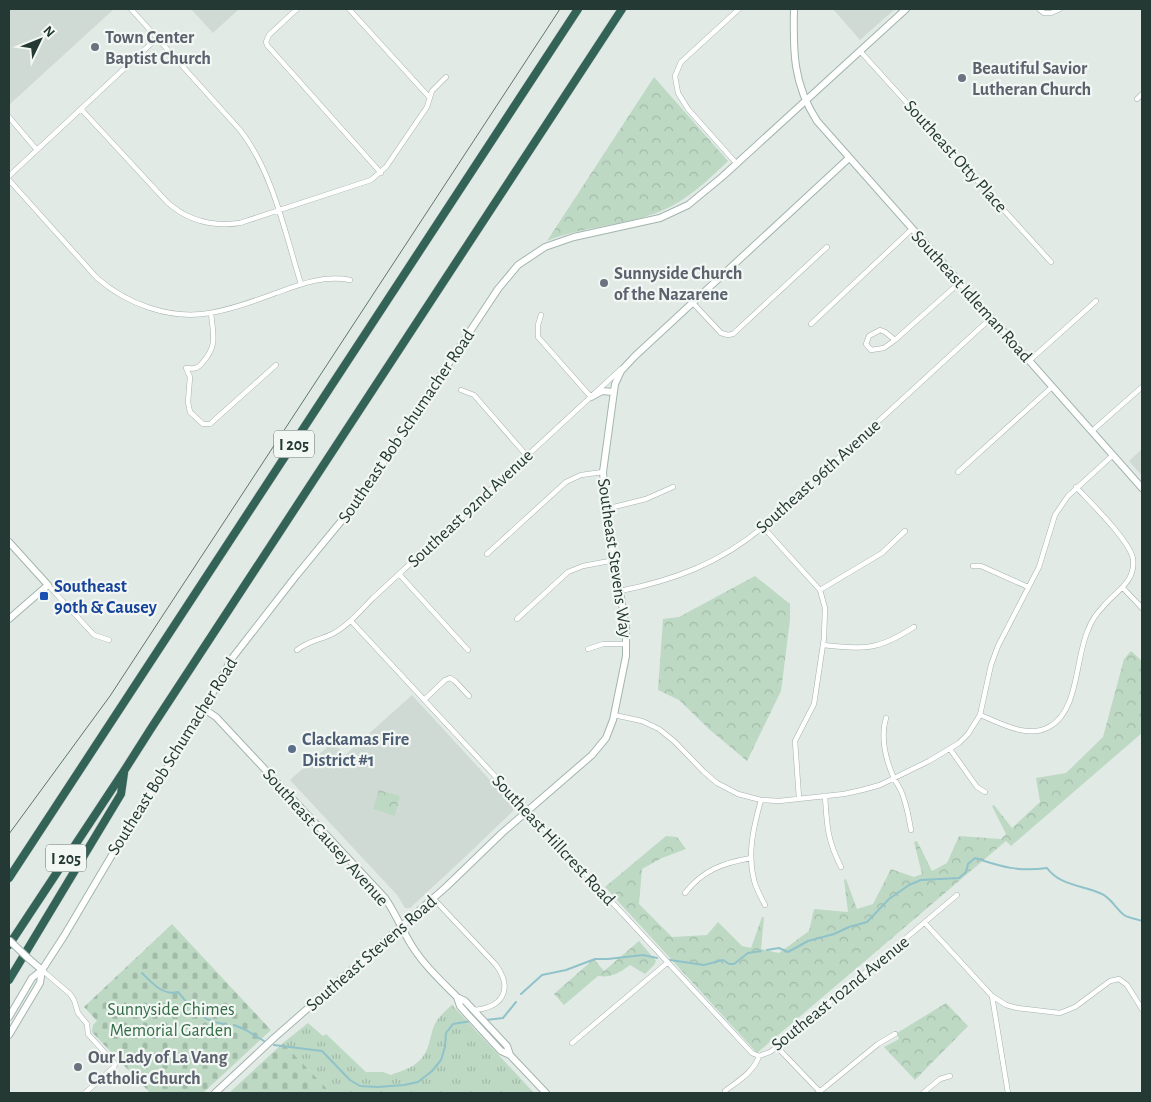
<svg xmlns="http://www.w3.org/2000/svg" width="1151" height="1102" viewBox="0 0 1151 1102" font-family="'Alegreya Sans',sans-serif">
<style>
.built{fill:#d0dad5}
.grass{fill:url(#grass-tufts)}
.forest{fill:url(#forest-crowns)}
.cemetery{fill:url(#cemetery-stones)}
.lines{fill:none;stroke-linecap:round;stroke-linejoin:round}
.stream{stroke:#90c2c9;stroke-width:2}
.street-casing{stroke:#a5b1ad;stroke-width:5.5}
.secondary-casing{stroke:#a2b5ae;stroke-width:8}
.highway-casing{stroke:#bdc4c2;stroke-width:9}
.street{stroke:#fff;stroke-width:4.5}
.secondary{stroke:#fff;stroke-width:6}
.highway{stroke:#336257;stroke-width:8}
.tram{stroke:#5e756e;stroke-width:1}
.secondary-bridge-casing{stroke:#a2b5ae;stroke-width:8;stroke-linecap:butt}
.secondary-bridge{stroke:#fff;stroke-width:6}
.worship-dot{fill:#6b7280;stroke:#f2f7f4;stroke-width:2}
.transit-dot{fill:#1a4fb4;stroke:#f2f7f4;stroke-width:2}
.service-dot{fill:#5c6f8a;stroke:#f2f7f4;stroke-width:2}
.labels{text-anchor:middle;stroke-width:4.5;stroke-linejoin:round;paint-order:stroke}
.shield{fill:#f2f7f4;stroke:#62726d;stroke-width:1}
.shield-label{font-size:16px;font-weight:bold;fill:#243933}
.worship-label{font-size:18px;font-weight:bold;fill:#5b616d;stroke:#f2f7f4;text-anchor:start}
.street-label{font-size:18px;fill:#243933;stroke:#f2f7f4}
.transit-label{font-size:18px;font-weight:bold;fill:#164399;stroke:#f2f7f4;text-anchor:start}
.service-label{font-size:18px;font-weight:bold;fill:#4e5e75;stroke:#f2f7f4;text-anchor:start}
.park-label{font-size:18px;fill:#336c47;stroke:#f2f7f4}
</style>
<defs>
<pattern id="grass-tufts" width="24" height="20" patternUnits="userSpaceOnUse" patternTransform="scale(1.25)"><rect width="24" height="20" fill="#bdd9c4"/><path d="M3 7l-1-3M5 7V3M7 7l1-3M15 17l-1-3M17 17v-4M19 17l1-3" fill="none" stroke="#a2bba9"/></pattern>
<pattern id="forest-crowns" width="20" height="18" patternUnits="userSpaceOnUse" patternTransform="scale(1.25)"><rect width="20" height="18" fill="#bdd9c4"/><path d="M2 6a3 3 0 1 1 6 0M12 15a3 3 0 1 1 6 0" fill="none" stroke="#a2bba9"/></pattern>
<pattern id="cemetery-stones" width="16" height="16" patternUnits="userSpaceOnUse" patternTransform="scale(1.25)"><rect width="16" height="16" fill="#bdd9c4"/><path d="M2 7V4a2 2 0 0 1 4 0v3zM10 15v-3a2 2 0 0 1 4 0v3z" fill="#a2bba9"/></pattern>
</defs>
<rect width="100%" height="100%" fill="#e2eae6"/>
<path class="built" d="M9 9H114L9 105Z
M191 9H239L213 33Z
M833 9H895L860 40Z
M1142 449V476L1129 461Z
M412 695 512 804 514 808 513 811 464 858 410 908H405L397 895 290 780 333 742 345 755Z"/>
<path class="grass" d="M452 1005 534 1093H331L283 1043 308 1023 323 1036 326 1034 366 1072H383L391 1075C400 1071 411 1069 419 1061 430 1051 429 1038 434 1026 438 1017 445 1011 452 1005Z"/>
<path class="forest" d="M654 77 728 161C708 180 688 200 661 211 625 226 583 226 547 241Z
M755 576 790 604V620L781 691 747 761 710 730 679 700 658 690 663 619 679 617Z
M1131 651 1142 661V733L1011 846 1006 841 757 1053 605 887 666 836 677 837 686 849 662 858 642 869 639 904 672 937 707 935 718 922 742 946 751 948 762 917H764L761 949 779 953 809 931 814 909 848 912 844 880 846 879 857 909 873 904 891 869 914 877 922 874 914 842 917 841 932 871 947 863 959 836 1001 839 1006 834 992 806 994 805 1012 828 1040 802 1036 778 1066 773 1103 737 1124 659Z
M379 790 400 796 395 816 373 809Z
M639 941 656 961 654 965 645 974 630 965C619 973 612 978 598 976L564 1005 554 994 594 959 604 971Z
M946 1003 968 1026 915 1080 884 1047 899 1039 897 1033Z"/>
<path class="cemetery" d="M172 924 271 1030 203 1093H150L92 1032 93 1025 97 1021 84 1007Z
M283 1043 331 1093H229Z"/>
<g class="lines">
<path class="stream" d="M767 950 779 948 788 952 808 941 834 934 849 927 867 922 889 899 909 885 921 880 959 878 966 872 968 864 975 858C1002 867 1019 872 1047 868 1060 886 1083 885 1102 894 1111 898 1116 909 1124 915 1128 918 1137 919 1142 921
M670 960 704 965 723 960 729 964H734L748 953 761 951
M142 973C152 983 163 996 178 992 192 1009 201 1021 225 1024
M521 994 542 975 566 970 595 959H608L643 955 657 958
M486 1020 503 1018 516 1002
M234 1025 246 1030 264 1041
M274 1045 322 1051 350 1080 360 1086 378 1087 404 1085 418 1082 432 1071 441 1060 445 1047 446 1033 453 1024 471 1021"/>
<g class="street-casing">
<path id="street" d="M131 9 240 130C273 172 285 233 301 284
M297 9 269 35 266 42 267 45 381 173
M349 9 430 98
M1039 9 1044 13H1051L1060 9
M860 51 1051 262
M1137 99 1142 94
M81 109 167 202C188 221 212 227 240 223L371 180 386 167 427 107 432 91 446 77
M9 117 37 150
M737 164 688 109 678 93 675 76 681 62 739 9
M9 176 157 38
M9 180 97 278C127 304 170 320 210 313 232 309 255 301 276 293 301 284 324 275 350 280
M692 302 721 333 728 335 733 334 827 247
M541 315 538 325V337L591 397
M811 324 912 229
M895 340 885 332 880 330 869 336 866 344 871 350 884 348 895 340 959 283
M1029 361 1096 301
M186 368 190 377 188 402 190 412 203 424H210L276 365
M186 368C194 369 198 369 203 362 218 345 213 334 211 313
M461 390 474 395 527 456
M1092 431 1142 387
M958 472 1052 387
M606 509 646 499 673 487
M763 527 820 590 825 608 824 638 814 704 795 741 799 798
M487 554 566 482 581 475 603 472
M973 566H981L1028 587
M399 574 468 650
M48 585 94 635 109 640
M1123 588 1142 608
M820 590 882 553 905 531
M620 591C675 580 720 563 763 527L991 318
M517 619 568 572 583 566 615 560
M351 621 752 1053 759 1056
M823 645C863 650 879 650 914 627
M588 649 603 644H627
M297 650C310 640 321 640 334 633 349 625 361 610 373 598L621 369
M424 700 445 680 450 678 455 681 469 696
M614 715 642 721 659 729 675 742 704 772 717 783 738 794 761 800 779 801 844 794 862 790 880 785 929 761 959 743 968 734 980 715 991 665 998 646 1039 567 1055 515 1068 496 1113 455
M980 715C1001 723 1027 739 1049 727 1079 711 1075 659 1088 630 1091 622 1096 614 1102 608 1114 592 1136 583 1133 559 1130 541 1090 502 1076 487
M886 718C880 737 886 761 894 778 897 784 901 789 903 796 907 807 909 818 911 830
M950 749 977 787 985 792
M825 796C827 826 827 839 841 867
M761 800C754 825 747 853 754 880 756 889 761 897 765 905
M685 893C703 870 723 863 751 858
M433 898 496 965C514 990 502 1008 473 1010
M925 923 992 996 1006 1005 1017 1008 1060 1013 1075 1007 1110 981 1119 979 1127 985 1142 1009
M42 970 70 994 74 1000 78 1013 87 1024 88 1034 115 1064 114 1067 85 1093
M992 996 1008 1093
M572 1043 667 963
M777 1047 821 1093
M725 1091C738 1081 754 1072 759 1056L770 1052 777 1047 957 895
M818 1093 878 1044 895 1034
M923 1093 940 1079 950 1076"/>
</g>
<g class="secondary-casing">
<path id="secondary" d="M794 9C793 51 793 84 817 121L1142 488
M591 397 602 391 613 392
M9 542 48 585 9 619
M204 709 216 717 385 898C396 914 402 930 412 946 424 965 441 981 457 997L465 1001 507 1046 510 1055
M29 959 42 970
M457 997 460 1006 467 1014 501 1051 510 1055 546 1093
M9 1017 32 978 42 970 64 936 128 828 188 736 233 657 296 576 357 502 498 289 518 265 545 247 574 237 660 218 688 205 722 177 906 9
M9 1035 40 983 42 970
M215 1093 274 1038 446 887 502 833 592 755 606 738 613 720 626 656V628L606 509 603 472 615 384 621 371 635 356 849 158"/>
</g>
<g class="highway-casing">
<path id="highway" d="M9 878 578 9
M9 945 124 771 152 727 622 9
M9 980 121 794 124 773"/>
</g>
<use href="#street" class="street"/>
<use href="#secondary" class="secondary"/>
<use href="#highway" class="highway"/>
<path class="tram" d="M9 834 110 696 560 9"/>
<g class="secondary-bridge-casing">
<path id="secondary-bridge" d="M9 940 29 959"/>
</g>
<use href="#secondary-bridge" class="secondary-bridge"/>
</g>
<g class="worship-dot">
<circle cx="95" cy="47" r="5"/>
<circle cx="962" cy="78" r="5"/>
<circle cx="604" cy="283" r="5"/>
<circle cx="78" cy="1067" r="5"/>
</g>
<rect class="transit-dot" x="39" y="591" width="10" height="10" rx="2.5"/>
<circle class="service-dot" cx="292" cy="749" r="5"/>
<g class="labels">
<g class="shield">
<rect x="274" y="430.5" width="40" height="27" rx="4"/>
<rect x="46" y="844.5" width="40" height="27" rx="4"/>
</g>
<g class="shield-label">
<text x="294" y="450">I 205</text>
<text x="66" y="864">I 205</text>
</g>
<g class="worship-label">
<text x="105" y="43">Town Center<tspan x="105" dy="21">Baptist Church</tspan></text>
<text x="972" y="74">Beautiful Savior<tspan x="972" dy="21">Lutheran Church</tspan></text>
<text x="614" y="279">Sunnyside Church<tspan x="614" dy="21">of the Nazarene</tspan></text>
<text x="88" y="1063">Our Lady of La Vang<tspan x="88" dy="21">Catholic Church</tspan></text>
</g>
<g class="street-label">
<text transform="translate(956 156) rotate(48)" y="6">Southeast Otty Place</text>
<text transform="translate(972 296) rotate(48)" y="6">Southeast Idleman Road</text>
<text transform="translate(406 426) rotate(-56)" y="6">Southeast Bob Schumacher Road</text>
<text transform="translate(818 476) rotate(-42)" y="6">Southeast 96th Avenue</text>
<text transform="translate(470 508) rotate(-43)" y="6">Southeast 92nd Avenue</text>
<text transform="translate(615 558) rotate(82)" y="6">Southeast Stevens Way</text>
<text transform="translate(172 756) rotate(-58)" y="6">Southeast Bob Schumacher Road</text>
<text transform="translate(326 837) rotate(48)" y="6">Southeast Causey Avenue</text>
<text transform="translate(554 840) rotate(47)" y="6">Southeast Hillcrest Road</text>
<text transform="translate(371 953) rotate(-41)" y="6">Southeast Stevens Road</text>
<text transform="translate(840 993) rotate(-39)" y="6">Southeast 102nd Avenue</text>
</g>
<g class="transit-label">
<text x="54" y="592">Southeast<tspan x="54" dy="21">90th &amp; Causey</tspan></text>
</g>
<g class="service-label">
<text x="302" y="745">Clackamas Fire<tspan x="302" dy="21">District #1</tspan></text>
</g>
<g class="park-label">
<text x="171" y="1015">Sunnyside Chimes<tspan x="171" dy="21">Memorial Garden</tspan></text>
</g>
</g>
<rect width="1151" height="1102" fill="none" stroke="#243933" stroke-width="20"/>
<g transform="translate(40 40) rotate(47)" stroke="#f2f7f4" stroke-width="4" paint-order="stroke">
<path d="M0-4L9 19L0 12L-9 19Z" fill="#243933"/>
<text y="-8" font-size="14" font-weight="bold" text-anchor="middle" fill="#243933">N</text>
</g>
</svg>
